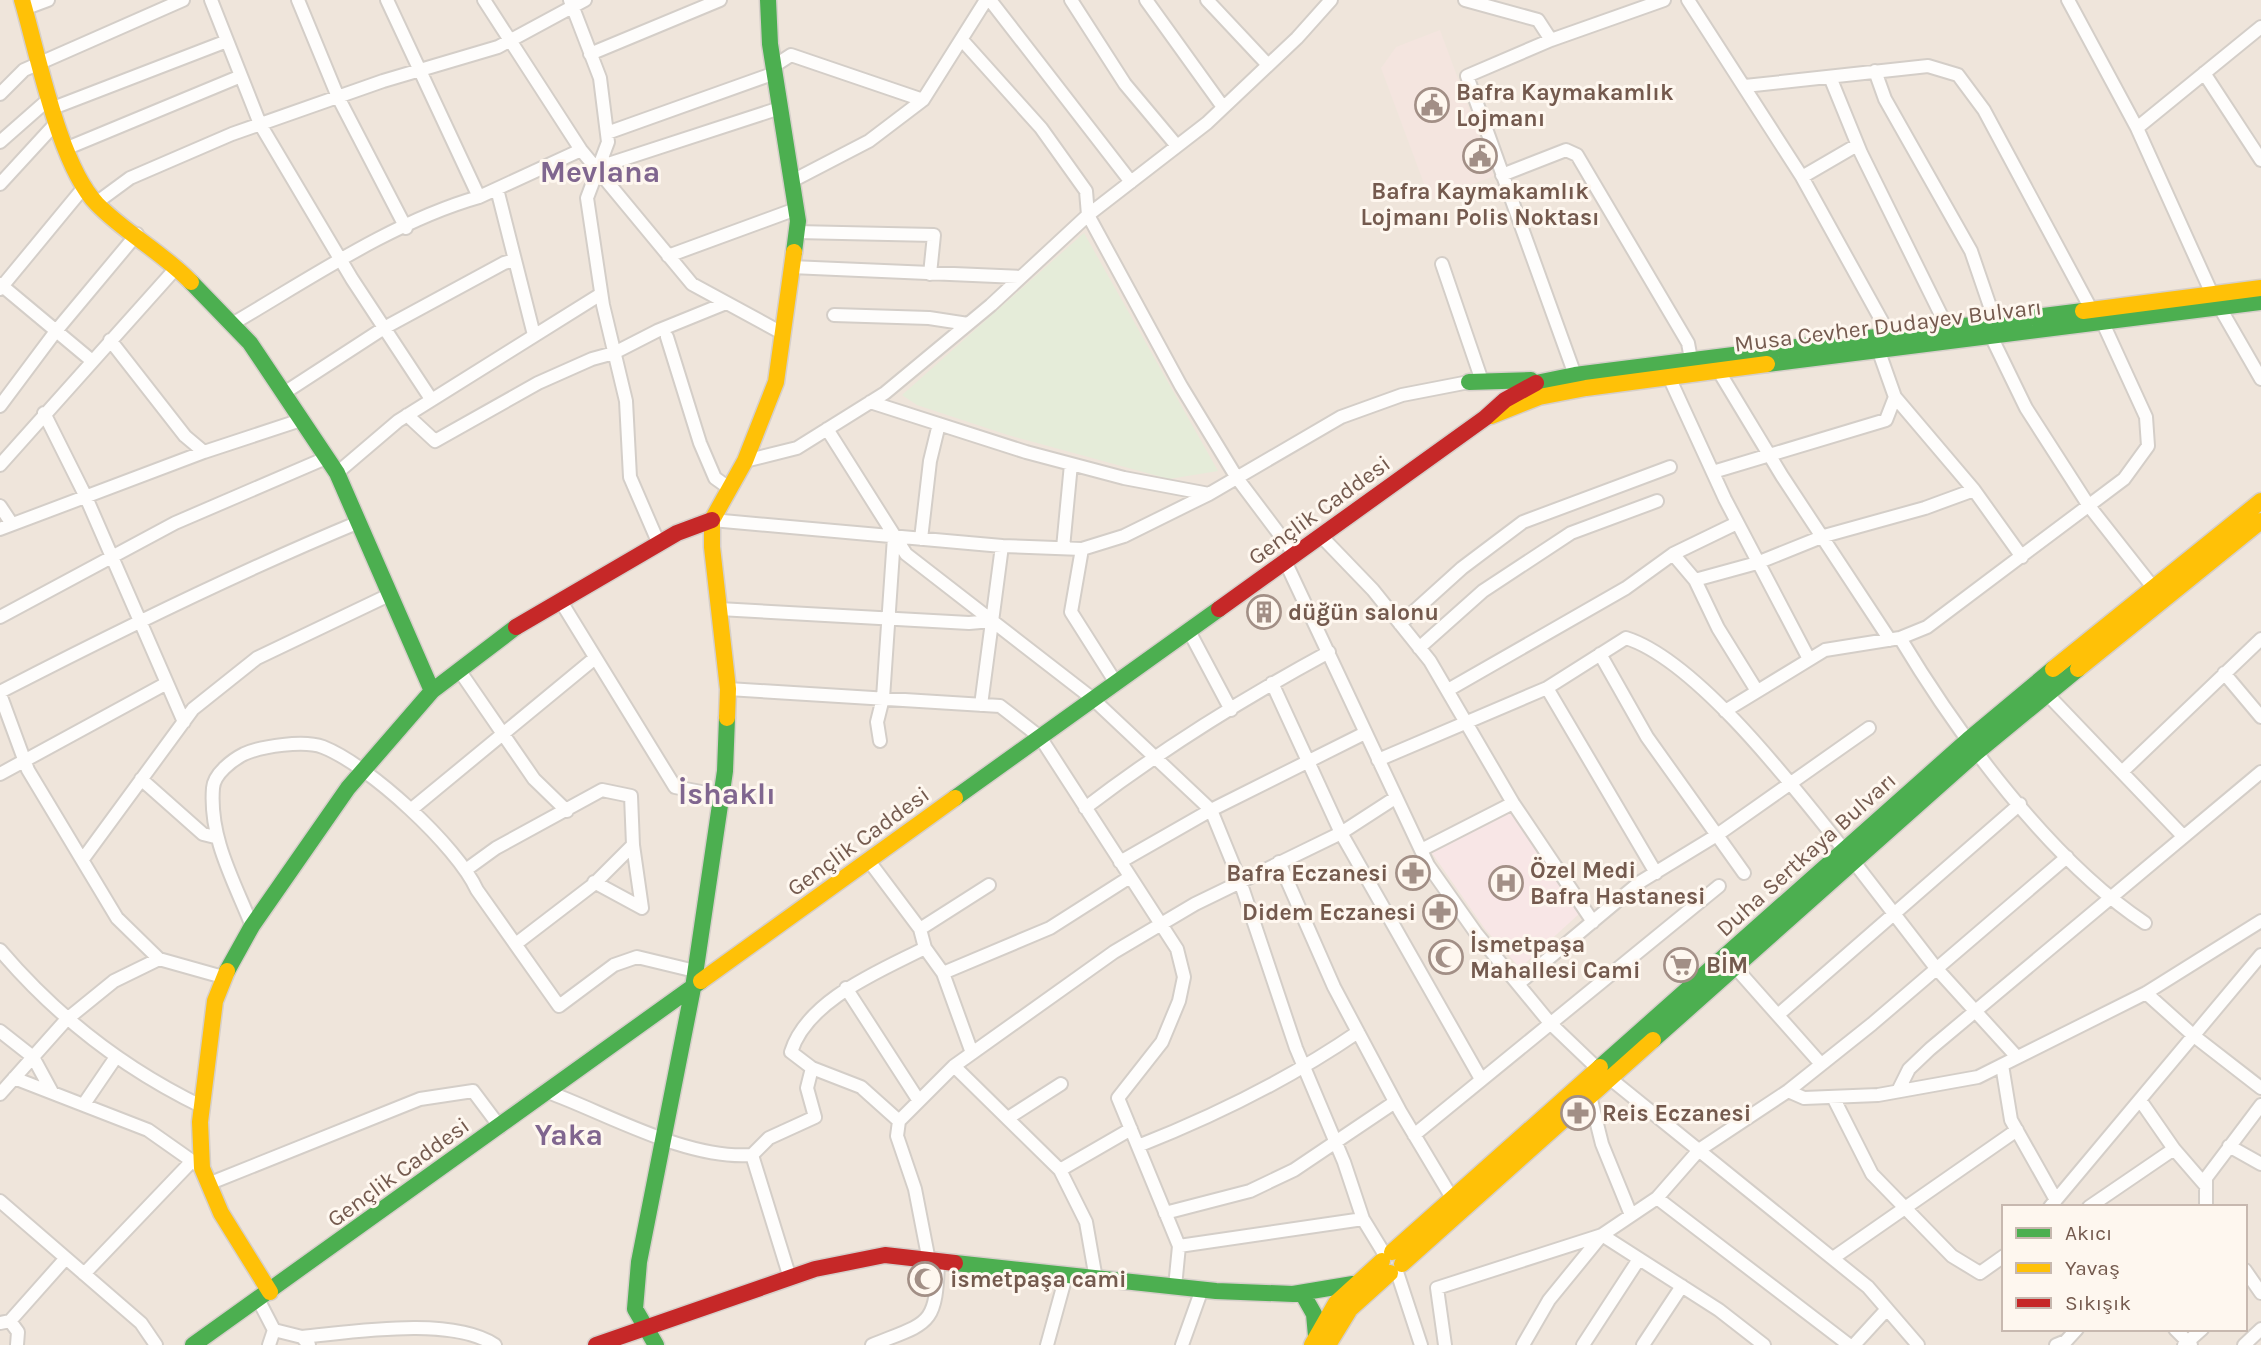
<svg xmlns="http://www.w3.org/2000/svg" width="2261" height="1345" viewBox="0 0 2261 1345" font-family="Karla,sans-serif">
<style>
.residential{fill:#efe5db;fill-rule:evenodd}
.commercial{fill:#f4e5df}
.medical{fill:#f8e6e6}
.green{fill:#e5ecd9}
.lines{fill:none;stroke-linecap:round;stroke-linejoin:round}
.street-casing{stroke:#d4cec8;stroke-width:16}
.fast-casing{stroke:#d6cfca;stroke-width:19}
.slow-casing{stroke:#d6cfca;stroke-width:19}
.jam-casing{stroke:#d6cfca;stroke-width:19}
.street{stroke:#fefdfc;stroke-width:12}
.fast{stroke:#4caf50;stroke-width:16}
.slow{stroke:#ffc107;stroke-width:16}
.jam{stroke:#c62828;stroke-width:16}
.labels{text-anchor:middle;stroke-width:6;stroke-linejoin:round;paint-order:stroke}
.poi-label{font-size:23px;font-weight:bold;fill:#745a4e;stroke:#fef7ef;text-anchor:start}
.street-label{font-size:23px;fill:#745a4e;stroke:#fef7ef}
.district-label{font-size:30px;font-weight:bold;fill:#80668f;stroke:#fef7ef}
</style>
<rect width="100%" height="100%" fill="#f7f2ed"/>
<path class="residential" d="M0 0H2261V1345H0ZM2004 1207H2245V1329H2004Z"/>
<path class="commercial" d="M1440 30 1494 176 1430 200 1381 68 1396 47Z"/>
<path class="medical" d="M1511 812 1580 913 1520 968 1485 929 1432 853Z"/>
<path class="green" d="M1084 233 1218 471 1169 479 1008 435 917 405 902 395Z"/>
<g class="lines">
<g class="street-casing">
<path id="street" d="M211 0 260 124 352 279 431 399
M298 0 338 97 406 228
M387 0 479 197 581 150
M484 0 581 150 692 284 782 333
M570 0 600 78 608 142 587 198 603 305 626 401 630 477 659 544
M990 0 1131 182
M1071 0 1125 84 1177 146
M1146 0 1223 107
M1207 0 1268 65
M1465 0 1538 20 1551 40
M1688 0 1802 177 1889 334
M2068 0 2137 128 2212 294 2261 379
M24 9 48 0
M962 40 1041 128 1086 191 1088 215 1181 386 1237 478 1295 555
M590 54 720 0
M774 66 791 55 923 100
M1875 71 1885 99 1971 251 1995 321
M2204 73 2261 160
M1830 77 1861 153 1947 327
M1745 86 1928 66 1958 75 1984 110 2091 309
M0 94 24 70 183 0
M53 108 227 41
M2137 128 2261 27
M607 133 775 73
M0 142 50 98
M65 149 241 76
M596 168 780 108
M1502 175 1566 150 1577 155 1688 343 1691 359
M1802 177 1857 145
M792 181 869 141 923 100 986 0
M0 184 57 122
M497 189 534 335
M96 203 130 178 232 134 383 81 498 47 585 0
M796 232 934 235 930 274
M668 256 796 209
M1442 264 1482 381
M791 267 1021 277
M0 284 91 360
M0 289 85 186
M834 315 929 318 968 324
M232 324C309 279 394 221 479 197
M1990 334 2026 408 2089 506 2152 586
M667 337 700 443 715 478 729 488
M110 340 185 436 204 452
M1878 349 1895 397 1974 490 2022 557
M1718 370 1782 476 1890 640
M1575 375 1467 76 1551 40 1664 0
M1669 377 1725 499 1809 659
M284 393 384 328 504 263 514 260
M870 402 1026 452 1124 478 1209 494
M0 406 56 331 137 234
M44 413 85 495 184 722
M407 415 435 441 538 383 592 359 614 353 657 331 726 303
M827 429 906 554 1093 699 1211 810 1240 881 1296 1048 1344 1162 1363 1219 1385 1255
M745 461 797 448 885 393 991 305 1088 215 1207 123 1297 38 1331 0
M0 465 177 267
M1713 472 1886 420 1895 397
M337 473 398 421 601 294
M0 506 12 524
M712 520 1002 546 1082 549 1124 536 1209 494 1341 417 1402 395 1469 382
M0 529 204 452 301 420
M1321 536 1373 590 1430 661 1513 803 1593 922
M921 539 930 461 939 424
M1063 548 1071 464
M1082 549 1071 612 1116 683
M1673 554 1695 580 1757 563 1824 536 1925 508 1974 490
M1285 561 1428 865 1476 933 1550 1023 1597 1068 1868 1287 1918 1345
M1695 580 1718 628 1757 691
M560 600 675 787 722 796
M719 609 969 623 992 621
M0 617 175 523 326 458
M1400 624 1462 568 1523 522 1670 467
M1189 631 1231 710
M1900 638C1959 736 2050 860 2145 923
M1419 648 1483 591 1571 533 1657 501
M1600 654 1647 737 1744 873
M459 670 534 779 567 811
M2224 673 2261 717
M1272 683 1341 833 1481 1079
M1547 688 1656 873
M728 689 1000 706 1040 737 1177 949 1184 977 1179 1001 1162 1042 1118 1098 1179 1246 1175 1287
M1448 690 1626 588 1673 554 1737 523
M0 692C118 631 236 573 359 522
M0 694 28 770 117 918 159 959
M2047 694 2183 836
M981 705 1002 546
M1725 711 1825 650 1900 638 1927 627 2124 479 2148 446 2146 417 2102 321
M880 741 877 722 883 698 894 537
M1378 760 1547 688 1626 638C1698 661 1796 790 1845 851
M2123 771 2261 639
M0 774 167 683
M141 779 203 834 215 837
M413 808 595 658
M1085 808C1162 749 1244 698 1329 652
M1421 850 1513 803
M83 859 193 709 257 658 391 594
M869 861 920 929 925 948 943 973 972 1053
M1120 862 1211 810 1365 733
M1279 862 1334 987 1400 1111 1452 1198
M1854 862 1936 968 2017 1057
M467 869 496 848 602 790 631 796 633 845 642 908
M594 882 642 908
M252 926C234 881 209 838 213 788 214 774 232 760 244 754 262 746 304 740 323 747 369 765 457 846 477 890L559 1006 614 965 637 957 695 971
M920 929 989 885
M517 943 594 884 633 845
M925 948C880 971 807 1000 791 1052L812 1068 861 1087 899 1121 897 1136 915 1189 929 1261
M0 950C57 1017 124 1069 203 1107
M1735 967 1821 1064
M943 973 1050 928 1130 877
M1518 984 1640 882 1717 835 1869 728
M846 988 919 1101
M2146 993 2194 1036 2261 1088
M1779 1014 2020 804
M0 1031 33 1057 52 1092
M2002 1065 2011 1120 2056 1200
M954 1066 1060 1170 1086 1222 1096 1279
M14 1078 148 1130 202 1168
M1788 1091 1804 1098 1878 1095 1978 1077 2146 993 2261 921
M1898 1091 1909 1069 1930 1049 2261 772
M548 1092C608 1114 687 1160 752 1155L769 1138 815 1117 807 1088 812 1068
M0 1094 66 1020 114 981 159 959 223 977
M1590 1096 1602 1144 1631 1215
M1833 1097 1872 1174 1952 1256 1980 1273 2004 1256
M2140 1100 2174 1149 2206 1186
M84 1104 116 1057
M1008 1118 1061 1084
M899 1121 954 1066 1114 952 1195 904 1341 833 1395 798
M1414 1135 1719 886
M1138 1146C1217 1115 1288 1080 1358 1032
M2229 1146 2261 1164
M752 1155 790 1278
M1060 1170 1131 1129
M208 1184 420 1099 473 1091 500 1127
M1657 1198 1849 1345
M0 1201 141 1323 156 1345
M2050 1207 2261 955
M2089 1207 2174 1149
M2206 1207V1178L2261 1105
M1165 1213 1250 1191 1294 1170 1395 1102
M1179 1246 1363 1219
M1833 1258 2017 1130
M2245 1270 2261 1293
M1397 1272 1421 1345
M84 1274 192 1161
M259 1301 274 1330 302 1337 309 1345
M10 1321 18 1332 17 1345
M0 1323 10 1321 66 1258
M2175 1329 2191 1345
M302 1337C354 1332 451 1316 495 1345
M269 1345 274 1330
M872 1345C929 1322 936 1327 938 1262
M1047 1345 1066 1276
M1182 1345 1202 1289
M1445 1345 1437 1288 1602 1235 1719 1310 1764 1345
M1523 1345 1549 1300 1602 1235 1657 1198 1699 1150 1788 1091 1872 1024 2067 857
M1583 1345 1639 1259
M1643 1345 1682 1286
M1854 1345 1887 1309
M2056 1345 2066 1341 2077 1329
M2184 1345 2202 1329
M2244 1345 2261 1329"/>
</g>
<g class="fast-casing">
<path id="fast" d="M768 0 770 44 798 221 794 252
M191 282 250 343 337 473 432 691
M1767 364 2261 302
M1469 382 1531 380
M1536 383 1575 375 2083 311
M955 798 1219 609
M227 971 252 926 348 788 432 691 516 627
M1653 1040 1977 752 2078 669
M1600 1067 1968 740 2053 669
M955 1263 1216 1291 1293 1294 1353 1284
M1305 1298 1314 1314 1316 1336
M193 1345 701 981
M656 1345 635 1309 639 1262 693 988 725 771 727 718"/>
</g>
<g class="slow-casing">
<path id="slow" d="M22 0C38 54 59 165 97 204 125 233 162 252 191 282
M2083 311 2261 288
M1491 416 1539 397 1586 388 1767 364
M2053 669 2261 501
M2078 669 2261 521
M727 718 728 689 712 547V520L745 461 776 382 794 252
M227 971 215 1001 200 1122 202 1168 221 1213 270 1292
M701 981 955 798
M1392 1252 1600 1067
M1402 1264 1653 1040
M1312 1345 1336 1303 1382 1261
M1328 1345 1350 1309 1390 1273"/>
</g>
<g class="jam-casing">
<path id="jam" d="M1219 609 1485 418 1505 400 1536 383
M516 627 677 533 712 520
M596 1345 815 1269 885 1255 955 1263"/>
</g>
<use href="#street" class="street"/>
<use href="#fast" class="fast"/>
<use href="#slow" class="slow"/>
<use href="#jam" class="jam"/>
</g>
<defs>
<g id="civic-ring" transform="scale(1.75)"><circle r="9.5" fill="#fef7ef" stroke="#a28f86" stroke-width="1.5"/><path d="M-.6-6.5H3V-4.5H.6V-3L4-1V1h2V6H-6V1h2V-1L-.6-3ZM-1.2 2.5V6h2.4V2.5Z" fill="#a28f86"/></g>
<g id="building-ring" transform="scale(1.75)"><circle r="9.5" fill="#fef7ef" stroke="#a28f86" stroke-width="1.5"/><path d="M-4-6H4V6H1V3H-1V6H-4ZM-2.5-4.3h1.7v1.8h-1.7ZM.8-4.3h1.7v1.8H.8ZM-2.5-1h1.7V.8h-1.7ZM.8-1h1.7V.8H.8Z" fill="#a28f86"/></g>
<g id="pharmacy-ring" transform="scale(1.75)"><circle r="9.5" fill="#fef7ef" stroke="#a28f86" stroke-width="1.5"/><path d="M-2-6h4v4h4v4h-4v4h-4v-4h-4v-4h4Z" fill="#a28f86"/></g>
<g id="hospital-ring" transform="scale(1.75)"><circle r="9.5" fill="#fef7ef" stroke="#a28f86" stroke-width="1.5"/><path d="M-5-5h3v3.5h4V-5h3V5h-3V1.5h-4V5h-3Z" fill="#a28f86"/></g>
<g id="mosque-ring" transform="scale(1.75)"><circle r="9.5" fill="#fef7ef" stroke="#a28f86" stroke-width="1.5"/><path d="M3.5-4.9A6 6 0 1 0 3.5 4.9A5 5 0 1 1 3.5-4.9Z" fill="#a28f86"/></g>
<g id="supermarket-ring" transform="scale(1.75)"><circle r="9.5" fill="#fef7ef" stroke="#a28f86" stroke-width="1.5"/><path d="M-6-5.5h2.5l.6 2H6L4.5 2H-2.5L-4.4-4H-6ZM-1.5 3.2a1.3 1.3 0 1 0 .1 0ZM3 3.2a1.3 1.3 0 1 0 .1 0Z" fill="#a28f86"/></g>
</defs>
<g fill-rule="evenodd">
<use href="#civic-ring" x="1432" y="105"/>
<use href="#civic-ring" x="1480" y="156"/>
<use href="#building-ring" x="1264" y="612"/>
<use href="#pharmacy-ring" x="1413" y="873"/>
<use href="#hospital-ring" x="1506" y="883"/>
<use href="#pharmacy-ring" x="1440" y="912"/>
<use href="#mosque-ring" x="1446" y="957"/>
<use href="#supermarket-ring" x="1681" y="965"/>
<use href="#pharmacy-ring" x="1578" y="1113"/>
<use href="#mosque-ring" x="925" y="1279"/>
</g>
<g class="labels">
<g class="poi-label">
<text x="1456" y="100">Bafra Kaymakamlık<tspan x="1456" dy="26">Lojmanı</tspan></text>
<text x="1480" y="199" text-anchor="middle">Bafra Kaymakamlık<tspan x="1480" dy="26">Lojmanı Polis Noktası</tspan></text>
<text x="1288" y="620">düğün salonu</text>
<text x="1530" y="878">Özel Medi<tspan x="1530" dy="26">Bafra Hastanesi</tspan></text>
<text x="1388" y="881" text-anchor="end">Bafra Eczanesi</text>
<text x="1416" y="920" text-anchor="end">Didem Eczanesi</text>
<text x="1470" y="952">İsmetpaşa<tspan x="1470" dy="26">Mahallesi Cami</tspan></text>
<text x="1706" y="973">BİM</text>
<text x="1602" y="1121">Reis Eczanesi</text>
<text x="950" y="1287">ismetpaşa cami</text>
</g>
<g class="street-label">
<text transform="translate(1888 325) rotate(-7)" y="8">Musa Cevher Dudayev Bulvarı</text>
<text transform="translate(1319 510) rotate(-36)" y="8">Gençlik Caddesi</text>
<text transform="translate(858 841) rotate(-36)" y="8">Gençlik Caddesi</text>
<text transform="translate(1806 854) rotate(-42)" y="8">Duha Sertkaya Bulvarı</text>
<text transform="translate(398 1172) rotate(-36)" y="8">Gençlik Caddesi</text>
</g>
<g class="district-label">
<text x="600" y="182">Mevlana</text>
<text x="727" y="804">İshaklı</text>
<text x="569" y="1145">Yaka</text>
</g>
</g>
<rect x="2002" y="1205" width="245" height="126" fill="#fef7ef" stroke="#c7b8af" stroke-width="2"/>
<rect x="2016" y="1228" width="35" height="10" fill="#4caf50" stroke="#c7b8af" stroke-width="2"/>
<text x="2065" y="1240" font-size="21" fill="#745a4e">Akıcı</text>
<rect x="2016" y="1263" width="35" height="10" fill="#ffc107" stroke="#c7b8af" stroke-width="2"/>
<text x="2065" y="1275" font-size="21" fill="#745a4e">Yavaş</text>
<rect x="2016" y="1298" width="35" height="10" fill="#c62828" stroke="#c7b8af" stroke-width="2"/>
<text x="2065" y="1310" font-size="21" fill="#745a4e">Sıkışık</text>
</svg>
